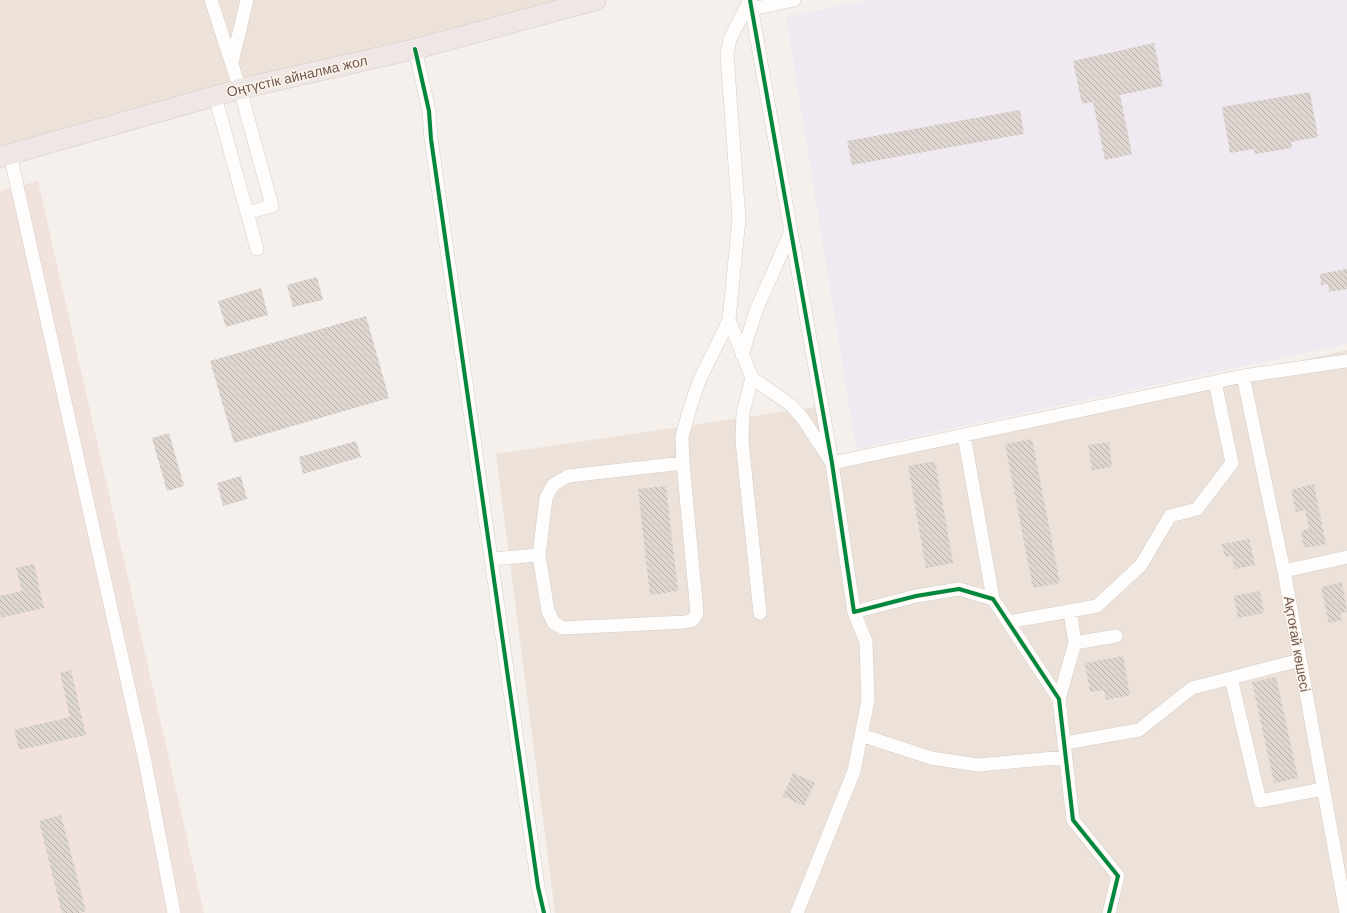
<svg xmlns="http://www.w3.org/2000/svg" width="1347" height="913" viewBox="0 0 1347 913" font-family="'DM Sans',sans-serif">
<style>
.residential{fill:#ede2d9}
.commercial{fill:#f2e2dd}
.education{fill:#f1e9f1}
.building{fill:url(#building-back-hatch)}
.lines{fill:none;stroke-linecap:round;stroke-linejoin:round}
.minor-casing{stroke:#d4cdc9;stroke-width:14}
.highway-casing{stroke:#d3cbc7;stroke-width:21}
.minor{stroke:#fefdfc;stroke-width:13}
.highway{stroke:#efe7e5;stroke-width:20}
.cycleway-casing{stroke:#fdf4ec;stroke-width:6}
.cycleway{stroke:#00873e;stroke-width:4}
.labels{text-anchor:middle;stroke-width:3;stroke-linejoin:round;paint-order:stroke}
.street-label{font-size:14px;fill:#6f574f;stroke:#fdf4ec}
</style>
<defs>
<pattern id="building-back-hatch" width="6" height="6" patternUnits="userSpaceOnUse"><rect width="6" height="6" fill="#ded6d1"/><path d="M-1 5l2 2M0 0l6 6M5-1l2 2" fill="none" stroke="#b8b0ac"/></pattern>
</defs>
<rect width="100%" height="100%" fill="#f5f0eb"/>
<path class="residential" d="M0 0H588L0 148Z
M1347 350V913H555L496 454 822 406 836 469Z"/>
<path class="commercial" d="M38 181 204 913H0V191Z"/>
<path class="education" d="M868 0H1347V344L856 449 786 17Z"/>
<path class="building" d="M1154 43 1163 86 1120 95 1132 154 1105 160 1093 102 1082 104 1073 61Z
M1310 92 1318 137 1291 142 1292 148 1255 154 1254 149 1230 153 1222 107Z
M1020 110 1024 134 852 165 847 141Z
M1347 269V289L1329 292 1328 284 1321 285 1320 274Z
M317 277 323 300 293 307 287 285Z
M261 288 268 315 226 327 218 301Z
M366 316 389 398 234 443 210 361Z
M169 433 184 486 167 491 152 438Z
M1032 439 1060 583 1033 588 1005 444Z
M356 441 361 457 303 474 299 457Z
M1109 442 1112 467 1092 470 1088 445Z
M935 461 953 563 926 568 908 466Z
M241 476 247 499 223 506 217 483Z
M1314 484 1326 544 1304 548 1301 531 1309 529 1305 510 1296 512 1291 490Z
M666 486 678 591 650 595 638 489Z
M1249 539 1255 565 1234 569 1232 556 1225 557 1222 544Z
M34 564 44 608 0 618V596L22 591 16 568Z
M1342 582 1347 612 1340 613 1342 620 1329 623 1321 587Z
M1260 591 1264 613 1238 618 1234 596Z
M1123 656 1130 695 1106 700 1104 690 1090 692 1085 663Z
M71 670 86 735 19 750 14 730 70 717 60 673Z
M1276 677 1298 778 1274 783 1252 682Z
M793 773 815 783 804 806 783 796Z
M61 815 86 911 80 913H62L39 821Z"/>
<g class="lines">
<g class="minor-casing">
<path id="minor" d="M211 0 240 89 272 206 247 213
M750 0 832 463 854 612 866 642 868 700 854 771 797 913
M750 0 730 39 727 55 739 219 729 320 752 378 743 412 742 441 760 613
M752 9 794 0
M415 49 429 111 431 139 538 887 544 913
M232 62 247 0
M215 96 257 249
M10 154 145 761 174 913
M742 355 757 308 791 232
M1243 376 1284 571 1346 913
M752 378 791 405 803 419 832 463 1243 376 1347 361
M964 435 993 599
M683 463 697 613 693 620 685 622 563 628 554 623 548 611 539 555 546 498 553 485 568 476Z
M683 463 682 437 689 411 699 381 729 320
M491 559 539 555
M1284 571 1347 557
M1070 611 1075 643
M854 612 916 596 959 589 993 599 1059 699 1073 820 1118 876 1109 913
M1009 622 1097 606 1141 565 1170 516 1197 509 1232 463 1215 382
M1300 660 1231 678 1260 801 1323 789
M1059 699 1075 643 1116 636
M861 735 931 758 978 765 1066 757
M1065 743 1139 730 1192 688 1231 678"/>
</g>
<g class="highway-casing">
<path id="highway" d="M0 157 240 89 415 49 596 0"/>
</g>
<use href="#minor" class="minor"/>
<use href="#highway" class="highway"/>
<g class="cycleway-casing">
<path id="cycleway" d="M750 0 832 463 854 612 916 596 959 589 993 599 1059 699 1073 820 1118 876 1109 913
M415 49 429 111 431 139 538 887 544 913"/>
</g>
<use href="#cycleway" class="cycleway"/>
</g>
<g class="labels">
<g class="street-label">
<text transform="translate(297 76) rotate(-13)" y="5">Оңтүстік айналма жол</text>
<text transform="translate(1297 644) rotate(80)" y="5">Ақтоғай көшесі</text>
</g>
</g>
</svg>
